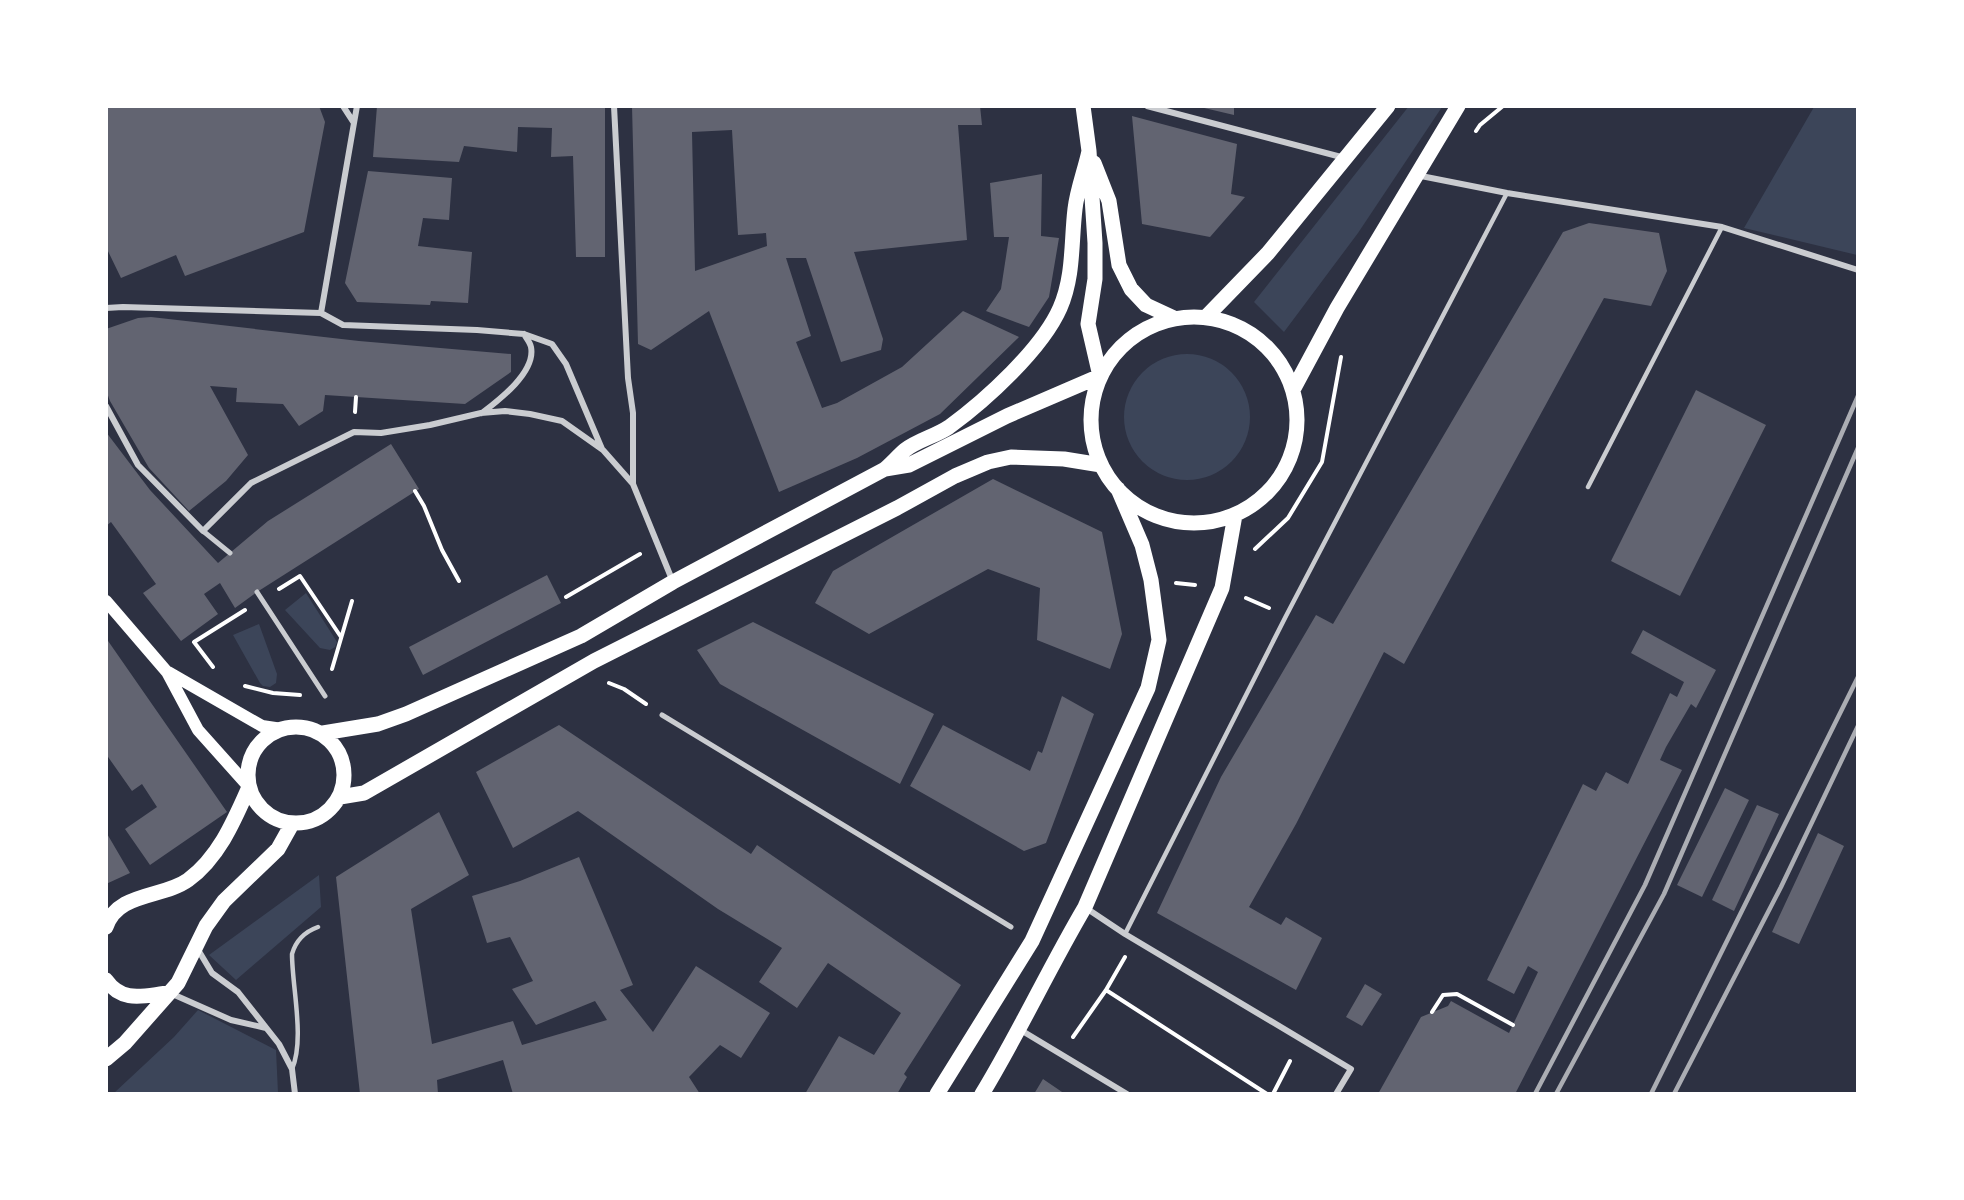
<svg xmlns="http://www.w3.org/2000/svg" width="1964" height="1200" viewBox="0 0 1964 1200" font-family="Barlow,sans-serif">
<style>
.green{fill:#3c4559}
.building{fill:#626471;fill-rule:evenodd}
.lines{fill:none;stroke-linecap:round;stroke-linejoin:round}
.path{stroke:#fff;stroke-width:4}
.service{stroke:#caccd0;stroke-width:4.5}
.pedestrian{stroke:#caccd0;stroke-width:5}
.minor{stroke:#caccd0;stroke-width:6}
.secondary{stroke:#fff;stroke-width:12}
.primary{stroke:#fff;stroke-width:15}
.rail{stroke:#abadb3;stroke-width:4.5}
</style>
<rect width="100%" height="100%" fill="#2d3142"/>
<path class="green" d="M1409 106 1442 107 1358 233 1284 332 1254 302Z
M1814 107H1857V255L1744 228Z
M1124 417a63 63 0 1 1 126 0a63 63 0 1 1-126 0Z
M306 593 337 642 335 647 330 650 320 648 285 610Z
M259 624 277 674 276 683 270 687 263 686 260 683 233 635Z
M319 875 321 907 236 980 209 955Z
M198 1010 276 1050 278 1093H114L174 1037Z"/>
<path class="building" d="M106 106H319L325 122 304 232 185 276 176 255 121 278 106 247Z
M377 106H605V257H576L573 156 551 157 552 128 518 127 517 152 464 146 459 162 373 157Z
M632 106H980L982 125H958L967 240 854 252 883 339 881 350 841 362 806 258H786L811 336 796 342 822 408 837 403 902 367 963 311 1019 337 940 414 857 458 779 492 709 311 651 350 638 344ZM732 130 738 235 766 233 767 246 695 271 692 132Z
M1200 106H1234V115L1200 107Z
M1132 116 1237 144 1231 194 1245 197 1210 237 1142 224Z
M368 171 452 178 449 220 423 218 418 246 472 252 468 303 431 301 430 305 357 302 345 283Z
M1042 174 1041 236 1059 238 1049 297 1029 327 986 311 1001 289 1009 237H994L990 183Z
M1589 223 1659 233 1667 271 1651 306 1604 298 1404 664 1384 652 1296 824 1249 907 1281 925 1286 917 1322 938 1296 990 1157 913 1221 777 1316 615 1333 624 1563 232Z
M151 317 359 341 511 354V372L465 404 325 395 323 411 299 426 283 404 236 402 237 388 210 386 248 455 226 481 189 511 149 468 110 401 106 390V329L138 318Z
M1696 390 1766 425 1680 596 1611 561Z
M106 432 150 490 218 563 268 521 391 444 419 489 257 592 235 608 220 583 204 594 218 614 181 641 143 593 156 584 111 522 106 526Z
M993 479 1102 532 1122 634 1110 669 1037 640 1040 588 988 569 869 634 815 603 833 571Z
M547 575 561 603 423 675 409 647Z
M753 622 934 714 900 784 720 684 697 650Z
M1643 630 1716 670 1696 708 1691 704 1666 747 1660 760 1682 770 1515 1094H1378L1421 1017 1448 1006 1451 1001 1509 1033 1538 972 1528 966 1514 994 1487 980 1583 784 1596 791 1606 772 1628 784 1670 693 1677 697 1684 682 1631 653Z
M106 638 227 812 150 865 125 829 157 807 142 784 132 791 106 754Z
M1062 696 1094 714 1046 843 1024 851 910 786 943 725 1030 771 1038 751 1042 753Z
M559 725 751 854 757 845 961 985 904 1074 907 1077 897 1094H805L839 1036 874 1055 901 1013 828 963 797 1008 759 982 782 948 718 909 578 811 513 848 476 772Z
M1725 788 1749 800 1702 897 1677 885Z
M1757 805 1779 814 1734 911 1712 900Z
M439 812 469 875 411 909 432 1044 513 1021 522 1045 607 1020 595 1001 536 1025 512 989 533 981 510 937 487 943 472 896 520 881 579 857 633 985 620 990 653 1032 696 966 770 1013 741 1058 720 1045 689 1077 700 1094H513L503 1060 437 1080 438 1094H360L336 877Z
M106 832 130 873 106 884Z
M1818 833 1844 846 1799 944 1772 932Z
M1365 984 1382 994 1362 1026 1346 1017Z
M1043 1079 1065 1094H1034Z"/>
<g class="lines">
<path class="path" d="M1476 131 1480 125 1503 106
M355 412 356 397
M415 491 424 506 442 550 459 581
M1255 549 1288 518 1322 462 1341 357
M1176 583 1195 585
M279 589 300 576 341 637
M566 597 640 554
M1246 598 1269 608
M213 667 194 642 245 610
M332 669 352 601
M609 683 624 689 646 704
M245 686 273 693 300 695
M1106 990 1125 957
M1432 1012 1443 995 1457 994 1513 1025
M1073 1037 1106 990 1267 1094
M1273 1094 1290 1061"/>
<path class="service" d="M1588 487 1722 227
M1125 934 1286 616 1507 193
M292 1069C305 1039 292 987 292 954 296 940 304 932 318 927"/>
<path class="pedestrian" d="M203 531 230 553
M257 592 325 696
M662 715 1011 927"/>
<path class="minor" d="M343 106 354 123 321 313 343 325 477 330 524 334 552 344 566 364 602 449
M614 106 628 378 633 413V483
M1147 106 1345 158
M354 123 357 106
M1416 175 1507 193 1722 227 1858 270
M106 308 123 307 321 313
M106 406 138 465 203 531 251 483 354 432 381 433 430 425 481 413 505 411 530 414 562 421 603 450 633 484 673 582
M482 413C499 400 536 372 531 347 530 342 526 338 524 334
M1086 908 1125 934 1351 1069 1336 1094
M197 948 212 973 238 992 279 1044 292 1069 295 1094
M170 993 231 1020 266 1028
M1019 1029 1127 1094"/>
<path class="secondary" d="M106 601 167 672 198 730 249 787
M168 672 262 726 282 729"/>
<path class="primary" d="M1083 106 1089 151 1095 243V279L1088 324 1100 376
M1094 163 1109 201 1119 265 1131 289 1146 305 1174 318
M1206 317 1268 253 1388 106
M1091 420a103 103 0 1 1 206 0a103 103 0 1 1-206 0Z
M1293 390 1337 308 1458 106
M885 469C892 463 898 456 905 450 918 440 936 436 949 427 986 400 1042 349 1060 308 1074 276 1071 242 1075 209 1077 190 1085 170 1089 151
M248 775a48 48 0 1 1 96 0a48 48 0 1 1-96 0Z
M323 733 378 724 406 714 581 636 673 582 885 469 909 465 1007 416 1100 376
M340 797 364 793 594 661 897 508 955 476 988 462 1011 457 1064 459 1101 465
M106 927C117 892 163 898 188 880 219 857 234 821 249 787
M106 980C123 1004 145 995 169 993
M106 1059 125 1043 178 983 206 926 224 901 278 849 292 824
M937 1094 1032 941 1148 688 1159 640 1151 580 1142 545 1118 489
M982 1094C1019 1033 1049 968 1085 907L1222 588 1235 515"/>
<path class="rail" d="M1535 1094 1645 885 1858 396
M1556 1094 1664 894 1858 448
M1651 1094 1858 677
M1674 1094 1781 887 1858 726"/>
</g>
<rect width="1964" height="1200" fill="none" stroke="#ffffff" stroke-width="216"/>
</svg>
